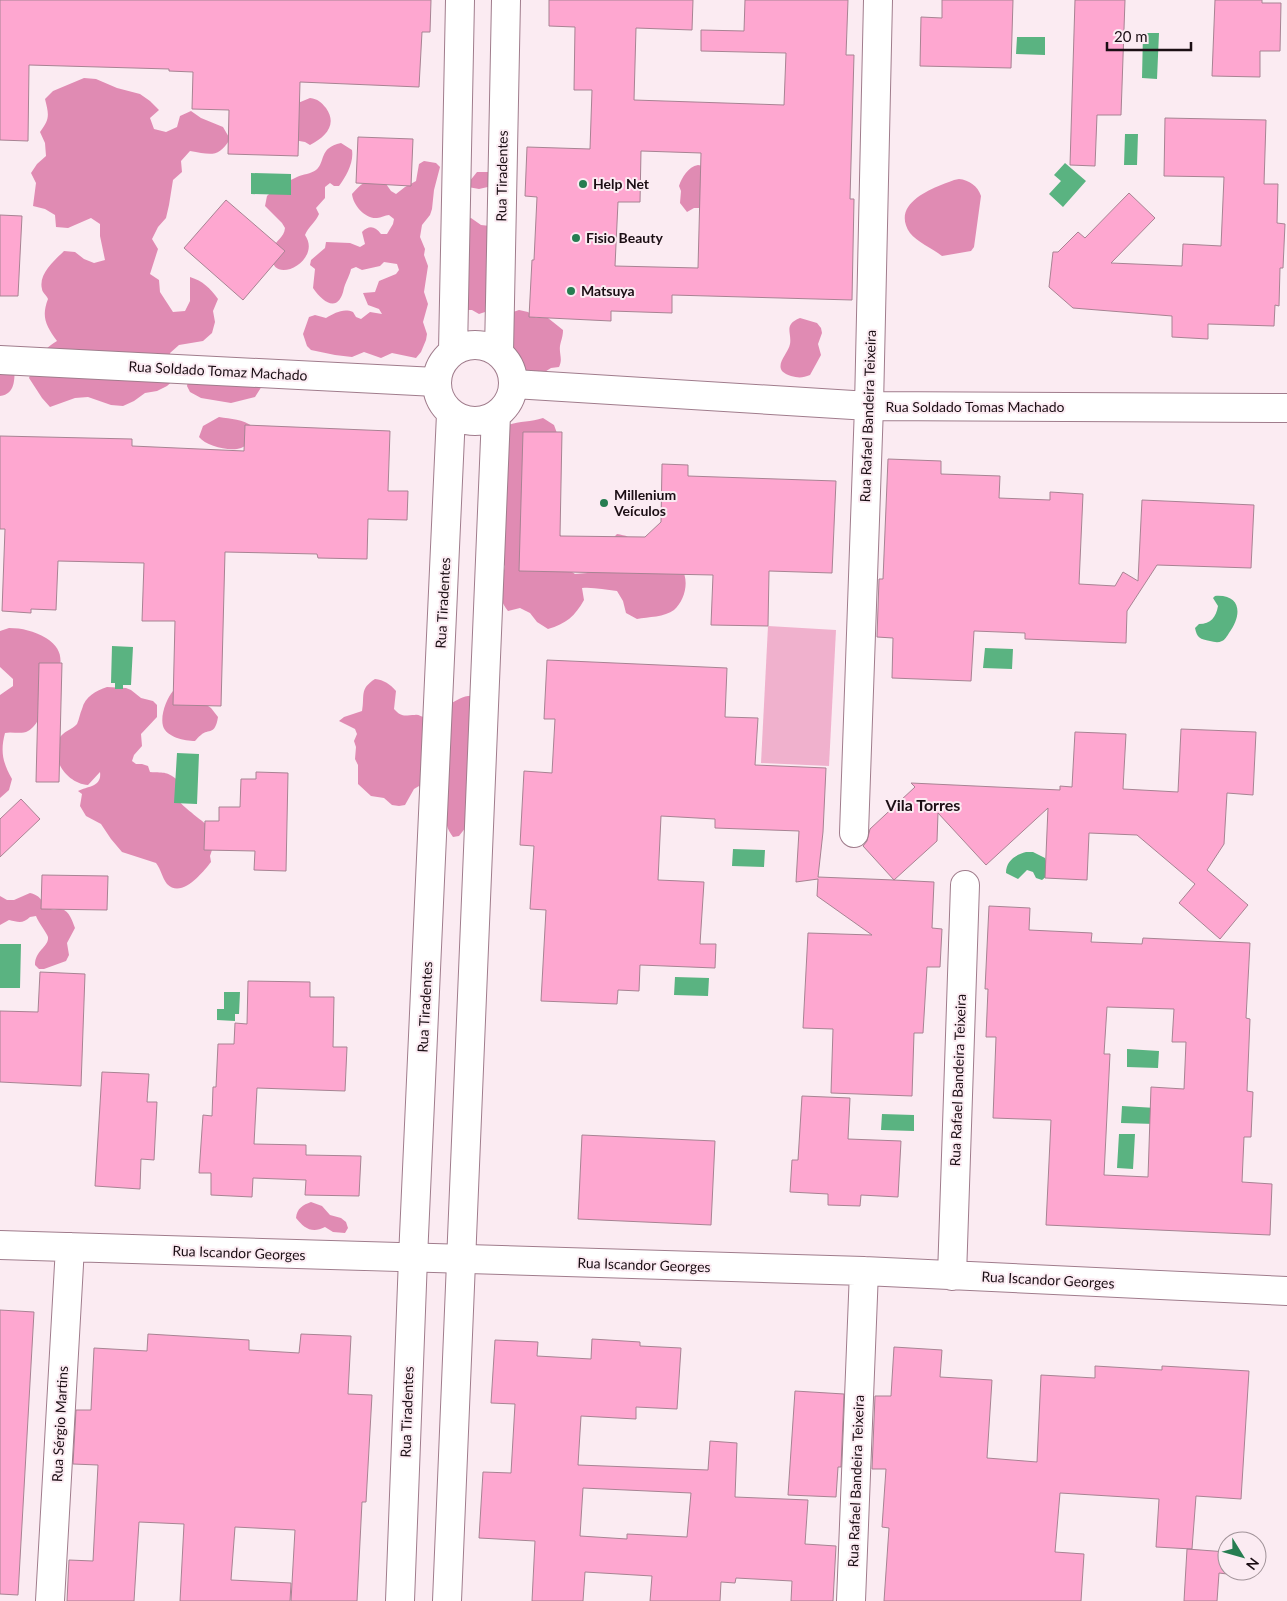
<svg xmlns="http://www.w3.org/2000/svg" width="1287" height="1601" viewBox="0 0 1287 1601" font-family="Lato,sans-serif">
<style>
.green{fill:#f0b1cd}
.forest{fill:#e08bb3}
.water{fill:#5ab381}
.building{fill:#fea7d0;stroke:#a88393;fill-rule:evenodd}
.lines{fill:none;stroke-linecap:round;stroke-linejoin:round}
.minor-casing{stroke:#a07c8c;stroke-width:30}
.major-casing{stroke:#a07c8c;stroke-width:30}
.minor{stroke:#fff;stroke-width:28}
.major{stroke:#fff;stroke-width:28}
.poi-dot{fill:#267d51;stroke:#fbebf2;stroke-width:2}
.labels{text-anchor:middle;stroke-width:4;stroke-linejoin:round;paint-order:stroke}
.street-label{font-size:14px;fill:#1b0e14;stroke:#fbebf2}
.poi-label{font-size:14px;font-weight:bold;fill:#1b0e14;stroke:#fbebf2;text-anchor:start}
.quarter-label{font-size:16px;font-weight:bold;fill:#1b0e14;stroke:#fbebf2}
</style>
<rect width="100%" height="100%" fill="#fbebf2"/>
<path class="green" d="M768 626 836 630 829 766 761 763Z"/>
<path class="forest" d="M84 78 96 79 117 88 140 94 150 101 159 110 150 118 154 129 166 132 177 127 180 116 191 111 201 118 223 127 230 139C218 159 210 154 190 151L181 161 182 172 173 180 169 205 166 218 158 227 152 239 158 249 150 274 159 280 160 292 173 312 185 311 190 301V277C203 281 210 288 218 299L213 311 215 322 212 333 203 341 179 345 170 353 177 377 167 386 157 391 145 393 134 401 123 406 111 405 88 397 75 398 50 407 42 398 29 378C37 360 39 352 57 341 46 326 41 317 48 299 47 296 42 292 42 289 38 274 55 260 64 251L75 252 84 259 94 263 105 260 100 236V224L91 218 68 228 56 227 55 215 45 209 33 206 36 183 31 173 37 164 46 156 45 143 40 132C50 119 49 115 45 99L53 91Z
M310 98C318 99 321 102 326 108 338 125 325 137 310 145L305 142 288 139 298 103Z
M341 143 352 150C354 163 346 176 339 186H334L330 183 325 187V198L316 208 319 214C316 222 308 227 305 235 323 261 271 287 272 256 272 254 272 251 273 248 276 240 284 238 285 228L282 223 265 206 267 196C275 188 288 181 297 177 303 174 311 174 316 170 326 162 318 148 341 143Z
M424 161 436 163 440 167 434 190 432 209 430 215 422 225 420 237 425 249 424 255 428 266 424 292 428 304 423 322 427 334 426 340 421 352 416 358 392 353 381 358 364 352 352 357 335 355 311 350 307 346 303 334 309 317 315 315 326 318C335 313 343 308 353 312L356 317 361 319 370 312 382 314 379 309 368 305 363 293 375 292 379 281 396 274 399 270 397 264 384 262 380 266 362 270 356 267 351 269C350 275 346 281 344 288 339 313 324 304 313 288L315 269 310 265 311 260 325 248 326 242 350 243 360 247 365 244 362 232C369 225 375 226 381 234H387L393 224 394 219 389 215C385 215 381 218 377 218 365 219 353 205 352 194 363 181 367 180 384 181L391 191 396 194 405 187 416 181 419 164Z
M698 165 709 167 700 208H694L687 212 680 203 681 191 679 186C682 177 688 167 698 165Z
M477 172H492V186L479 189 468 187 469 182Z
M959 179C969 180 978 186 981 196L974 247 971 251 942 256C933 249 916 241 910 233 893 208 921 193 941 185 947 183 952 180 959 179Z
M471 218 481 225 490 226 489 307 485 312 479 314 472 310H465V220Z
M519 310 528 312 536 318H548L563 330C563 337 561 340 560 346 559 354 563 359 559 367L551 368 543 373H513C503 360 511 328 513 312Z
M800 318 817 323 821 328 822 333 818 344 821 355 810 375C803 378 798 378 791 376 769 369 788 355 790 344 792 332 783 325 800 318Z
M0 355 15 367C14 379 16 394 0 396Z
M219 357 231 359 262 386 255 397 231 403 201 398 190 392 187 386 188 381 196 366Z
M219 417C231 419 243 419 253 427L255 439C250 442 246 446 241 448 230 452 206 446 199 437L203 426Z
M543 418 554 425 558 436 553 522 565 543 566 568 575 574 587 573 591 561 617 534C621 535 625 535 628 537 636 539 677 563 681 568 690 580 685 600 674 610 665 617 648 617 637 619L626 613 623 601 617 591C605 590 594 587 582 588L584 600C575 616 566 624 548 629L537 622 530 613 520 608 508 611C495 594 501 585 505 566L497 556 508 425C520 421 531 422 543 418Z
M9 628C22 628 34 631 46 638 72 654 57 676 48 699 43 709 38 726 28 731 21 735 12 731 5 733 0 752 3 763 12 779L9 790 0 798V695L13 686V679L0 667V631Z
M375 679C384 680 390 684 396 691L394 709C402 718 405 715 415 715 419 714 422 718 426 717 444 714 461 688 480 698 484 700 488 705 492 708 498 714 499 717 497 725L466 827 459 836 453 837C441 821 449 814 444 797L422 792 419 786 414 789 405 805 399 806 392 805 384 798 371 796 358 784V765L355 759 356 747 354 741 357 734 355 729 339 721 344 717 362 711C365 696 359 689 375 679Z
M107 687 126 688 131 690 141 698 153 701 157 705V717L141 734 142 746 134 755 132 761 136 764H142L148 766 150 772C166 773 166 771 179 781 179 787 178 797 180 802 182 806 205 823 211 828L214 844 210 856 211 862C203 872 182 899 167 884 162 878 161 869 156 863L122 852 111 839 101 824 86 816 80 806 82 794 78 791C88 786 102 787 100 772L88 785C68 784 49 759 59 739 63 731 72 730 77 724 79 720 80 713 82 709 85 696 96 691 107 687Z
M183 689 211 708 218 717C215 736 209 728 201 735 198 737 197 739 195 741 185 741 166 737 163 726 160 715 167 698 173 691Z
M30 893C42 896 41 902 49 908 53 911 56 909 61 909 70 911 72 921 75 928L67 943 69 955 66 961 44 969H39L35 965C35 950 49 947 48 937 47 933 38 922 36 916L30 917C23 924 18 922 9 920L0 925V896L7 900H14Z
M311 1202 322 1206 330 1215 341 1218 346 1222 348 1228 345 1233 333 1232 325 1227C312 1234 304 1228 296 1218 297 1208 303 1205 311 1202Z"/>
<path class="water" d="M1143 33H1159L1157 79 1142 78Z
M1017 37H1045V55L1016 54Z
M1125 134H1138L1137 165H1124Z
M1065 163 1086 181 1063 207 1049 194 1061 181 1054 175Z
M251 173 291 174V195L251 194Z
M1215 596C1242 594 1242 616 1229 633 1227 636 1225 640 1222 641 1218 643 1214 642 1210 641 1200 639 1197 638 1195 628L1199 624C1211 624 1216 617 1218 606L1213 598Z
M112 646 133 647 131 685H123V689H115V683H111Z
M985 648 1013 649 1012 669 983 668Z
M177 753 199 754 197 804 174 803Z
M733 849 765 850 764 867 732 866Z
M1026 852H1033L1045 858 1047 864V876L1042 880 1036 878 1033 872 1027 870 1018 879 1006 873C1006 861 1015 855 1026 852Z
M0 944H21L20 988H0Z
M675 977 709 978 708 996 674 995Z
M224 992H240L239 1014H235V1021L217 1020V1009H224Z
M1127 1049 1159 1051 1158 1068 1127 1067Z
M1122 1106 1156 1108 1155 1124 1121 1123Z
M882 1114 914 1115V1131L881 1130Z
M1119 1134H1135L1133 1169 1117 1168Z"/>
<path class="building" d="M0 0H431L430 32H422L419 87 300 82 298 156 228 154 229 110 192 109 193 72 169 71V69L29 65 28 141 0 140Z
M549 0H693L692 30 636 28 634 100 784 105 786 53 701 51V30L744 31 745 0H848L846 55H854L850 199H854L852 300 672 295V313L611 311V321L529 317 532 260H534L537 197 525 196 527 147 590 149 592 90H574L575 27 549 26ZM641 151 701 153 698 268 615 266 618 202H640Z
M942 0H1013L1011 68 920 66 921 17 942 18Z
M1075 0H1125L1121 115H1097L1095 166 1070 165Z
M1215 0H1262V3H1281L1280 51H1260V77L1212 76Z
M1165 118 1266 120 1264 184H1278L1277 223 1285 224 1283 268H1280L1279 306 1275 305 1274 326 1208 324V339L1172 337V316L1073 308 1049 287 1053 252H1058L1078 232 1085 238 1129 193 1155 218 1111 263 1182 266 1183 244 1221 246 1224 177 1164 176Z
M358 137 413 139 411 186 356 183Z
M226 200 285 251 243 300 184 248Z
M0 215 22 216 18 296H0Z
M245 425 390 431 388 491H408L407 520 368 519 367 559 318 558 317 554 225 552 221 706 173 705 175 621H142L144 563 58 561 56 610 31 609V613L2 611 5 529H0V436L132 439V446L244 451Z
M523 432H562L560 536 645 537 661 522 662 464 688 465V476L836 481 832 573 769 571 768 626 711 625 713 575 519 571Z
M888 459 941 461V474L1000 476 999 498 1050 500V492L1083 494 1079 584 1115 586 1123 572 1138 581 1142 500 1254 505 1251 568 1157 565 1127 611 1126 643 1025 639V633L974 631 971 681 892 678 893 638 877 637 879 579H883Z
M547 660 727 668 725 717 758 718 755 765 826 768 823 832 818 877 894 880 863 846 867 841 870 829 915 787 911 783 1060 790V786L1072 787 1075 732 1126 734 1123 789 1178 792 1181 729 1256 732 1253 795 1227 793 1224 844 1207 870 1248 905 1220 939 1179 903 1195 884 1137 835 1089 833 1087 880 1045 878 1048 808 986 865 938 813 937 841 894 880 934 882 932 928 942 929 940 967H927L923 1033H914L912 1096 831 1093 833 1029 803 1028 808 933 872 935 817 896 818 879 796 882 799 831 715 828V819L661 816 658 880 704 882 700 944H716L715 968 640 965 639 991 618 990 617 1004 541 1001 546 910 530 909 534 846 520 845 524 771 552 773 555 719H544Z
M39 663H62L59 782H36Z
M256 772 288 773 286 871 254 870 255 851 204 850 205 821H219V807H240L241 779H256Z
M21 799 40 819 0 857V819Z
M42 875 108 876 107 910 41 909Z
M989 906 1030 908 1029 930 1092 933 1091 942 1142 944 1143 938 1250 943 1246 1018 1250 1019 1247 1091 1253 1092 1251 1137H1244L1242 1182 1272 1184 1270 1235 1046 1225 1051 1120 993 1118 996 1037H986L988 989H985ZM1107 1007 1174 1009 1172 1042H1186L1184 1089 1151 1087 1148 1177 1104 1175 1110 1054H1104Z
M40 972 85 974 81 1086 0 1082V1011L38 1012Z
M248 981 310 982V997H334L333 1047H347L345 1091 257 1088 254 1144 306 1145V1155L361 1156 359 1196 305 1195 306 1180 253 1178 252 1197 211 1195V1173H199L203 1115 212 1116 213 1087H216L218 1044H234L235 1023 247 1024Z
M102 1072 149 1074 147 1102H157L154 1160 141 1159 140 1189 95 1186Z
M802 1096 850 1098 848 1139 901 1141 898 1197 861 1195 860 1206 828 1205V1194L790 1192 792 1160H798Z
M582 1135 715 1141 711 1225 578 1219Z
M0 1310 34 1312 18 1595 0 1594Z
M148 1334 249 1340V1350L299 1353 301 1334 351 1336 348 1394 372 1395 366 1502H362L357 1601H291L295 1530 235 1527 231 1580 291 1583 290 1601H180L184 1524 139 1522 134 1601H67L69 1560 93 1561 98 1465 73 1464 76 1410H91L94 1348 147 1351Z
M592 1339 640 1342V1346L681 1348 677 1409 636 1407V1419L581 1416 578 1465 708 1470 710 1441 737 1443 735 1497 808 1500 805 1544 836 1546 833 1601H791L792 1581 736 1578 735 1583 721 1582 720 1601H650L652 1576 585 1572 583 1601H532L535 1541 479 1538 483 1472 511 1473 515 1404 491 1403 495 1340 538 1342 537 1356 591 1359ZM583 1488 691 1493 687 1537 627 1534V1539L580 1536Z
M894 1347 942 1350 940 1377 992 1380 987 1458 1037 1462 1041 1375 1095 1378V1366L1162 1370V1366L1249 1371 1241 1499 1196 1496 1192 1549 1156 1547 1159 1499 1060 1493 1055 1552 1084 1554 1081 1601H884L889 1528 882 1527 886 1469H872L875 1396H891Z
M795 1391 844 1394 841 1467H838L836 1497 788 1495Z
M1187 1549 1227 1552V1574L1219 1573 1217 1601H1184Z"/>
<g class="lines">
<g class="minor-casing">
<path id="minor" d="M0 360 436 382
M514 384 869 406 1287 408
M854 833 869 406 878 0
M0 1245 864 1271 1287 1291
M952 1276 965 885
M50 1601 70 1247
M851 1601 864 1271"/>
</g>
<g class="major-casing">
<path id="major" d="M437 383a38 38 0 1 1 76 0a38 38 0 1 1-76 0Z
M453 351 460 0
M499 352 506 0
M400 1601 413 1258 451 414
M447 1601 496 415"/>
</g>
<use href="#minor" class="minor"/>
<use href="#major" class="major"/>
</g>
<g class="poi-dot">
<circle cx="583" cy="184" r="5"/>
<circle cx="576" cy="238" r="5"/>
<circle cx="571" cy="291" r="5"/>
<circle cx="604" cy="503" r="5"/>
</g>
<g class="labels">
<g class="street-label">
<text transform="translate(502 176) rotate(-89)" y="5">Rua Tiradentes</text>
<text transform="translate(218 371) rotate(3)" y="5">Rua Soldado Tomaz Machado</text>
<text x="975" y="412">Rua Soldado Tomas Machado</text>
<text transform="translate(868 416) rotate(-88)" y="5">Rua Rafael Bandeira Teixeira</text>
<text transform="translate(443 603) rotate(-87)" y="5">Rua Tiradentes</text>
<text transform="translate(425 1007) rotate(-87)" y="5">Rua Tiradentes</text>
<text transform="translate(958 1080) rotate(-88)" y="5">Rua Rafael Bandeira Teixeira</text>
<text transform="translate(239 1253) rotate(2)" y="5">Rua Iscandor Georges</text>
<text transform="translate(644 1265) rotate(2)" y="5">Rua Iscandor Georges</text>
<text transform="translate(1048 1280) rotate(3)" y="5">Rua Iscandor Georges</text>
<text transform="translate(407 1412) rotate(-88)" y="5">Rua Tiradentes</text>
<text transform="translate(60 1424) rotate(-87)" y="5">Rua Sérgio Martins</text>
<text transform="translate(856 1481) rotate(-88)" y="5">Rua Rafael Bandeira Teixeira</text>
</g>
<g class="poi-label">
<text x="593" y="189">Help Net</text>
<text x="586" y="243">Fisio Beauty</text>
<text x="581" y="296">Matsuya</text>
<text x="614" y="500">Millenium<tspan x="614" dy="16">Veículos</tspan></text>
</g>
<g class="quarter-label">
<text x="923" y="811">Vila Torres</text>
</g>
</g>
<g transform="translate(1242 1556) rotate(127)"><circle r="24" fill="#fbebf2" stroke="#a19399"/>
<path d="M0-4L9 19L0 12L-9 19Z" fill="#267d51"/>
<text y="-8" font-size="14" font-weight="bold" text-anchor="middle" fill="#1b0e14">N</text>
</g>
<path d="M1107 42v8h84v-8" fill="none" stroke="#1b0e14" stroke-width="2.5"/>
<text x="1114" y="42" font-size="15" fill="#1b0e14" stroke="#fbebf2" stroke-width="4" paint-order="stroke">20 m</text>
</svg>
